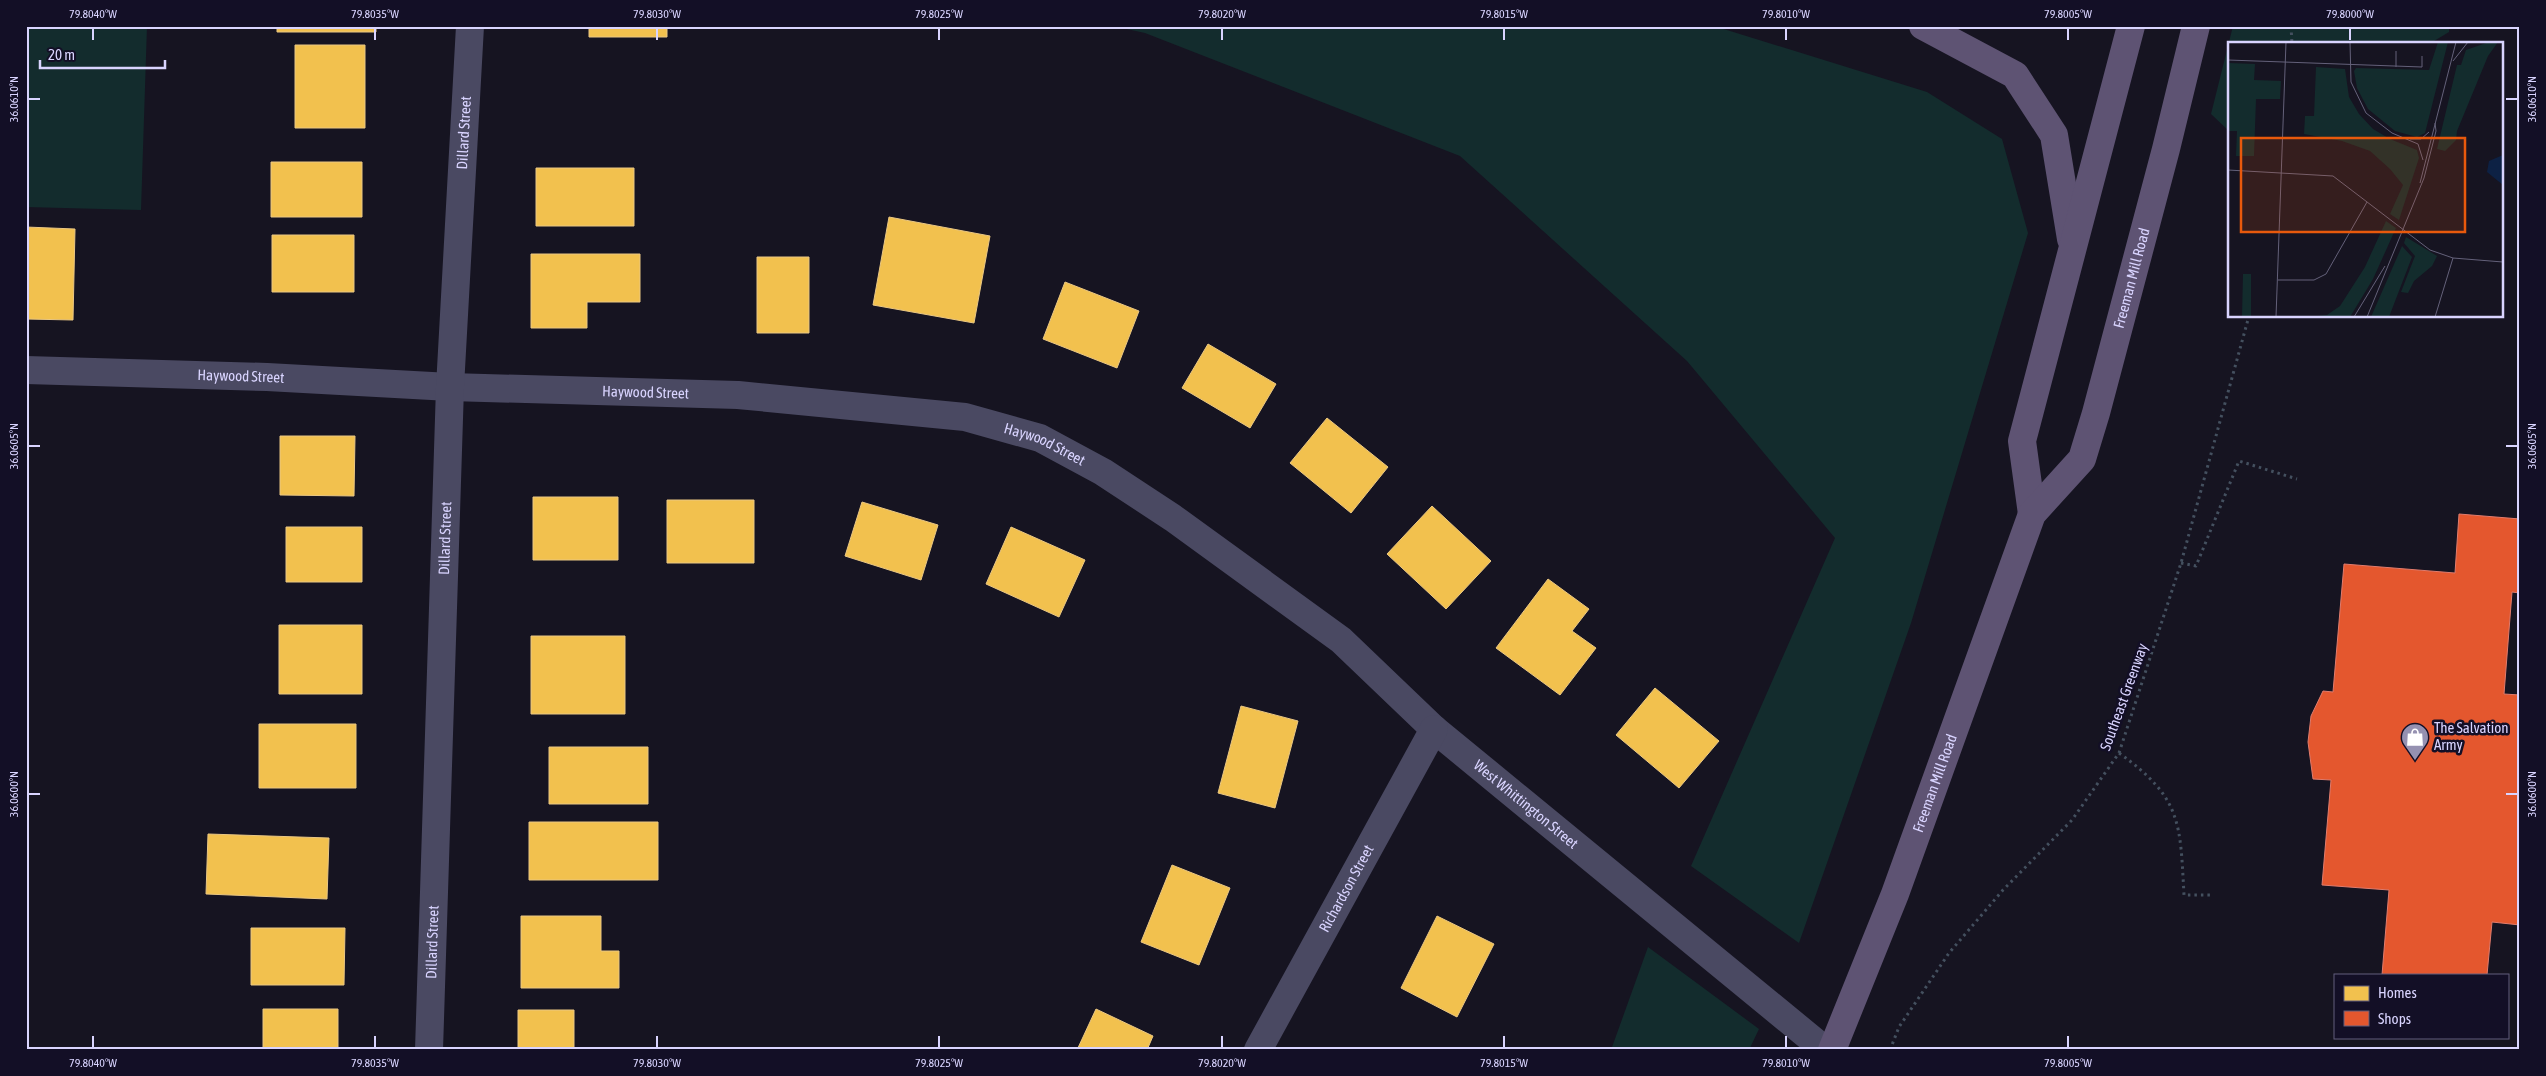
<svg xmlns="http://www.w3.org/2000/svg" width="2546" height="1076" viewBox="0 0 2546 1076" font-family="'Asap Condensed',sans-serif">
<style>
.green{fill:#132c2d}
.homes{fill:#f2c14e;stroke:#eac783}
.shops{fill:#e4572e;stroke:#e17c6d}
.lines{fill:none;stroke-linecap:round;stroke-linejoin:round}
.path{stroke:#44505f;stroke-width:3;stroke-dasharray:2.5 4;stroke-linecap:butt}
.street{stroke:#4a4962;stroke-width:28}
.primary{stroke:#5e5373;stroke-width:28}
.ticks{fill:none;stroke:#d9d4ff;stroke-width:2}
.labels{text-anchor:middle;stroke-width:5;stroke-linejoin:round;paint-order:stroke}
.street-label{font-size:15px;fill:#d9d4ff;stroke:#130f26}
.poi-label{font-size:15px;fill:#d9d4ff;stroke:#130f26;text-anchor:start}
.inset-road{fill:none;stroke:#64617a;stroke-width:1}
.view{fill:#e8590c;fill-opacity:0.15;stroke:#e8590c;stroke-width:2.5}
.inset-edge{fill:none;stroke:#d9d4ff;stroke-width:2.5}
.neatline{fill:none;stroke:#d9d4ff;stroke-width:2}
.ticks-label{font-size:12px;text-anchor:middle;fill:#d9d4ff}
</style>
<rect width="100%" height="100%" fill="#161421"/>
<path class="green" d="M26 26H147L141 210 26 207Z
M1113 26H1714L1927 92 2002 139 2028 233 1911 623 1799 943 1691 866 1835 538 1687 361 1460 156 1145 33Z
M2233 26H2449V32L2429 44H2230V132L2211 114Z
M1648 947 1759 1029 1749 1050H1611Z"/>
<path class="homes" d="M277 26H376V32H277Z
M589 26H667V37H589Z
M295 45H365V128H295Z
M271 162H362V217H271Z
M536 168H634V226H536Z
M889 217 990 236 974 323 873 305Z
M26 227 75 229 73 320 26 319Z
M272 235H354V292H272Z
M531 254H640V302H587V328H531Z
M757 257H809V333H757Z
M1065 282 1139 311 1117 368 1043 339Z
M1208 344 1276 384 1250 428 1182 388Z
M1327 418 1388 467 1351 513 1290 463Z
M280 436H355L354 496 280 495Z
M533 497H618V560H533Z
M667 500H754V563H667Z
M862 502 938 525 921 580 845 556Z
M1432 506 1491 561 1446 609 1387 554Z
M286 527H362V582H286Z
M1011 527 1085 560 1059 617 986 584Z
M1548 579 1589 609 1572 631 1596 648 1560 695 1496 648Z
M279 625H362V694H279Z
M531 636H625V714H531Z
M1655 688 1719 741 1679 788 1616 735Z
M1241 706 1298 721 1275 808 1218 793Z
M259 724H356V788H259Z
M549 747H648V804H549Z
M529 822H658V880H529Z
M208 834 329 838 327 899 206 894Z
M1172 865 1230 888 1199 965 1141 942Z
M521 916H601V951H619V988H521Z
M1437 916 1494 944 1457 1017 1401 988Z
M251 928H345L344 985H251Z
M263 1009H338V1050H263Z
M1096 1009 1153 1036 1147 1050H1077Z
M518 1010H574V1050H518Z"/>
<path class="shops" d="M2459 514 2520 519V593L2512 592 2504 694 2520 695V925L2492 922 2487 975H2382L2389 890 2322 885 2331 780 2313 779 2308 742 2311 716 2323 691 2333 692 2344 564 2455 573Z"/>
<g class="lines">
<path class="path" d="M2291 26 2292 44
M2181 563 2196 566 2239 461 2297 479
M2119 753C2182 798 2180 823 2184 895H2213
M1890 1050 1899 1027 1949 953 2003 890 2072 820 2119 753 2181 563 2249 316"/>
<g class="street">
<path id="s1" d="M26 370 267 377 450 387 738 395 965 417 1040 438 1103 472 1173 518 1341 640 1434 729 1825 1050"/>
<path id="s2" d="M429 1050 450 387 470 26"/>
<path id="s3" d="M1258 1050 1434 729"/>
</g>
<g class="primary">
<path d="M1923 26 2015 75 2054 135 2071 239"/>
<path d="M2032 514 2022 441 2131 26"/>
<path id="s4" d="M1832 1050 1895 894 2032 514 2082 459 2096 413 2166 149 2196 26"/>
</g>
</g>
<path class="ticks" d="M93 28V40M375 28V40M657 28V40M939 28V40M1222 28V40M1504 28V40M1786 28V40M2068 28V40M2350 28V40M28 99H40M2506 99H2518M28 446H40M2506 446H2518M28 794H40M2506 794H2518M93 1036V1048M375 1036V1048M657 1036V1048M939 1036V1048M1222 1036V1048M1504 1036V1048M1786 1036V1048M2068 1036V1048"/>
<defs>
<g id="shop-pin" transform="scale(1.4375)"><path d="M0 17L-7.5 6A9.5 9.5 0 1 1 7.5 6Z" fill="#9591b1" stroke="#130f26"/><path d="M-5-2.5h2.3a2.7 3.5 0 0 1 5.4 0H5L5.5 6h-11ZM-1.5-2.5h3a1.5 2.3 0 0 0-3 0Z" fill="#fff"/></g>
</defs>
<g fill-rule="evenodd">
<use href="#shop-pin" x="2415" y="737"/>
</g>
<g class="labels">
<g class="street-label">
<text dy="5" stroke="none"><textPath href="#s2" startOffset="918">Dillard Street</textPath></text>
<text dy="5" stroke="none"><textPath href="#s4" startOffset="834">Freeman Mill Road</textPath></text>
<text dy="5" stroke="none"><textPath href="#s1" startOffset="215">Haywood Street</textPath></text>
<text dy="5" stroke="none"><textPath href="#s1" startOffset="620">Haywood Street</textPath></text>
<text dy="5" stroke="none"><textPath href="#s1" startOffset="1025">Haywood Street</textPath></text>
<text dy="5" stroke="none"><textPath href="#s2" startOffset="512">Dillard Street</textPath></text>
<text transform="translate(2124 697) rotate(-70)" y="5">Southeast Greenway</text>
<text dy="5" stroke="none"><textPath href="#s4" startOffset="286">Freeman Mill Road</textPath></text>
<text dy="5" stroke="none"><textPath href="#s1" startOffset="1629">West Whittington Street</textPath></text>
<text dy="5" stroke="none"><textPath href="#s3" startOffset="184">Richardson Street</textPath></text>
<text dy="5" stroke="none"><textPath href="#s2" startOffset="108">Dillard Street</textPath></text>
</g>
<g class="poi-label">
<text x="2434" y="733">The Salvation<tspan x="2434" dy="17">Army</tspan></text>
</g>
</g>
<g transform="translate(2228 42)">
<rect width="275" height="275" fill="#161421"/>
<path d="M210 0H220L197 91 189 95 167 89 140 67 129 46 126 29 128 26 201 28ZM261 0H270L260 14 229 89 228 98 217 109 209 107 229 23H233L238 8ZM0 21 27 22 26 38 53 39 52 57H28L26 114H8L9 89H0ZM88 25 117 27 121 55 131 72 145 87 162 97 189 108 191 116 171 178 162 172 175 143 162 127 142 109 114 99 76 92 77 74H86ZM158 179 168 186 145 237 122 275H79L99 273 112 264 137 225ZM178 195 209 214 204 224 186 239 180 251 173 250 187 214 176 201ZM174 204 184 215 161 275H143ZM15 232H23V275H14Z" fill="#132c2d"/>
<path d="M275 113V143L259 130 261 119Z" fill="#0d2144"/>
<path class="inset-road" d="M122 0 123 40 138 71 164 91 190 102 195 118M0 18 194 25V14M225 19 240 0M168 25V9M182 97H193L201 90M0 128 105 134 202 208 225 216 275 220M192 141 228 0M50 238H86L98 232 139 160M48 275 58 0M126 275 157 224M139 275 196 136 208 89 207 81M207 275 225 216"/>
<path class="view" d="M13 96H237V190H13Z"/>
<rect width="275" height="275" class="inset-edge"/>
</g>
<rect width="2546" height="1076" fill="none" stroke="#130f26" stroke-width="55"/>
<rect x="2334" y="974" width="175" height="65" fill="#130f26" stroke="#625e7d"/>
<rect x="2344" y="986" width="25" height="15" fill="#f2c14e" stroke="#625e7d"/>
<text x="2378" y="998" font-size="15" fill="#d9d4ff">Homes</text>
<rect x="2344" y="1011" width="25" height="15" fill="#e4572e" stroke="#625e7d"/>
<text x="2378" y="1024" font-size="15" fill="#d9d4ff">Shops</text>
<path d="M40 60v8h125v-8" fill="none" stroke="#d9d4ff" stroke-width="2.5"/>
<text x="48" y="60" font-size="15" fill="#d9d4ff" stroke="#130f26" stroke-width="4" paint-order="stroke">20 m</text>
<rect x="28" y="28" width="2490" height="1020" class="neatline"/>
<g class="ticks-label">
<text x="93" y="18">79.8040°W</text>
<text x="375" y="18">79.8035°W</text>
<text x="657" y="18">79.8030°W</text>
<text x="939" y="18">79.8025°W</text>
<text x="1222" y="18">79.8020°W</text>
<text x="1504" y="18">79.8015°W</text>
<text x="1786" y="18">79.8010°W</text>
<text x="2068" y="18">79.8005°W</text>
<text x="2350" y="18">79.8000°W</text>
<text transform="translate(14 99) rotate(-90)" y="4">36.0610°N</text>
<text transform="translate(2532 99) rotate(-90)" y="4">36.0610°N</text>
<text transform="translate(14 446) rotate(-90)" y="4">36.0605°N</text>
<text transform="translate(2532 446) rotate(-90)" y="4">36.0605°N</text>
<text transform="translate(14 794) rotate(-90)" y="4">36.0600°N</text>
<text transform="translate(2532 794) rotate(-90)" y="4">36.0600°N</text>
<text x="93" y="1067">79.8040°W</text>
<text x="375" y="1067">79.8035°W</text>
<text x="657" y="1067">79.8030°W</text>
<text x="939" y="1067">79.8025°W</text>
<text x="1222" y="1067">79.8020°W</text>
<text x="1504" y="1067">79.8015°W</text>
<text x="1786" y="1067">79.8010°W</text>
<text x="2068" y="1067">79.8005°W</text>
</g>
</svg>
